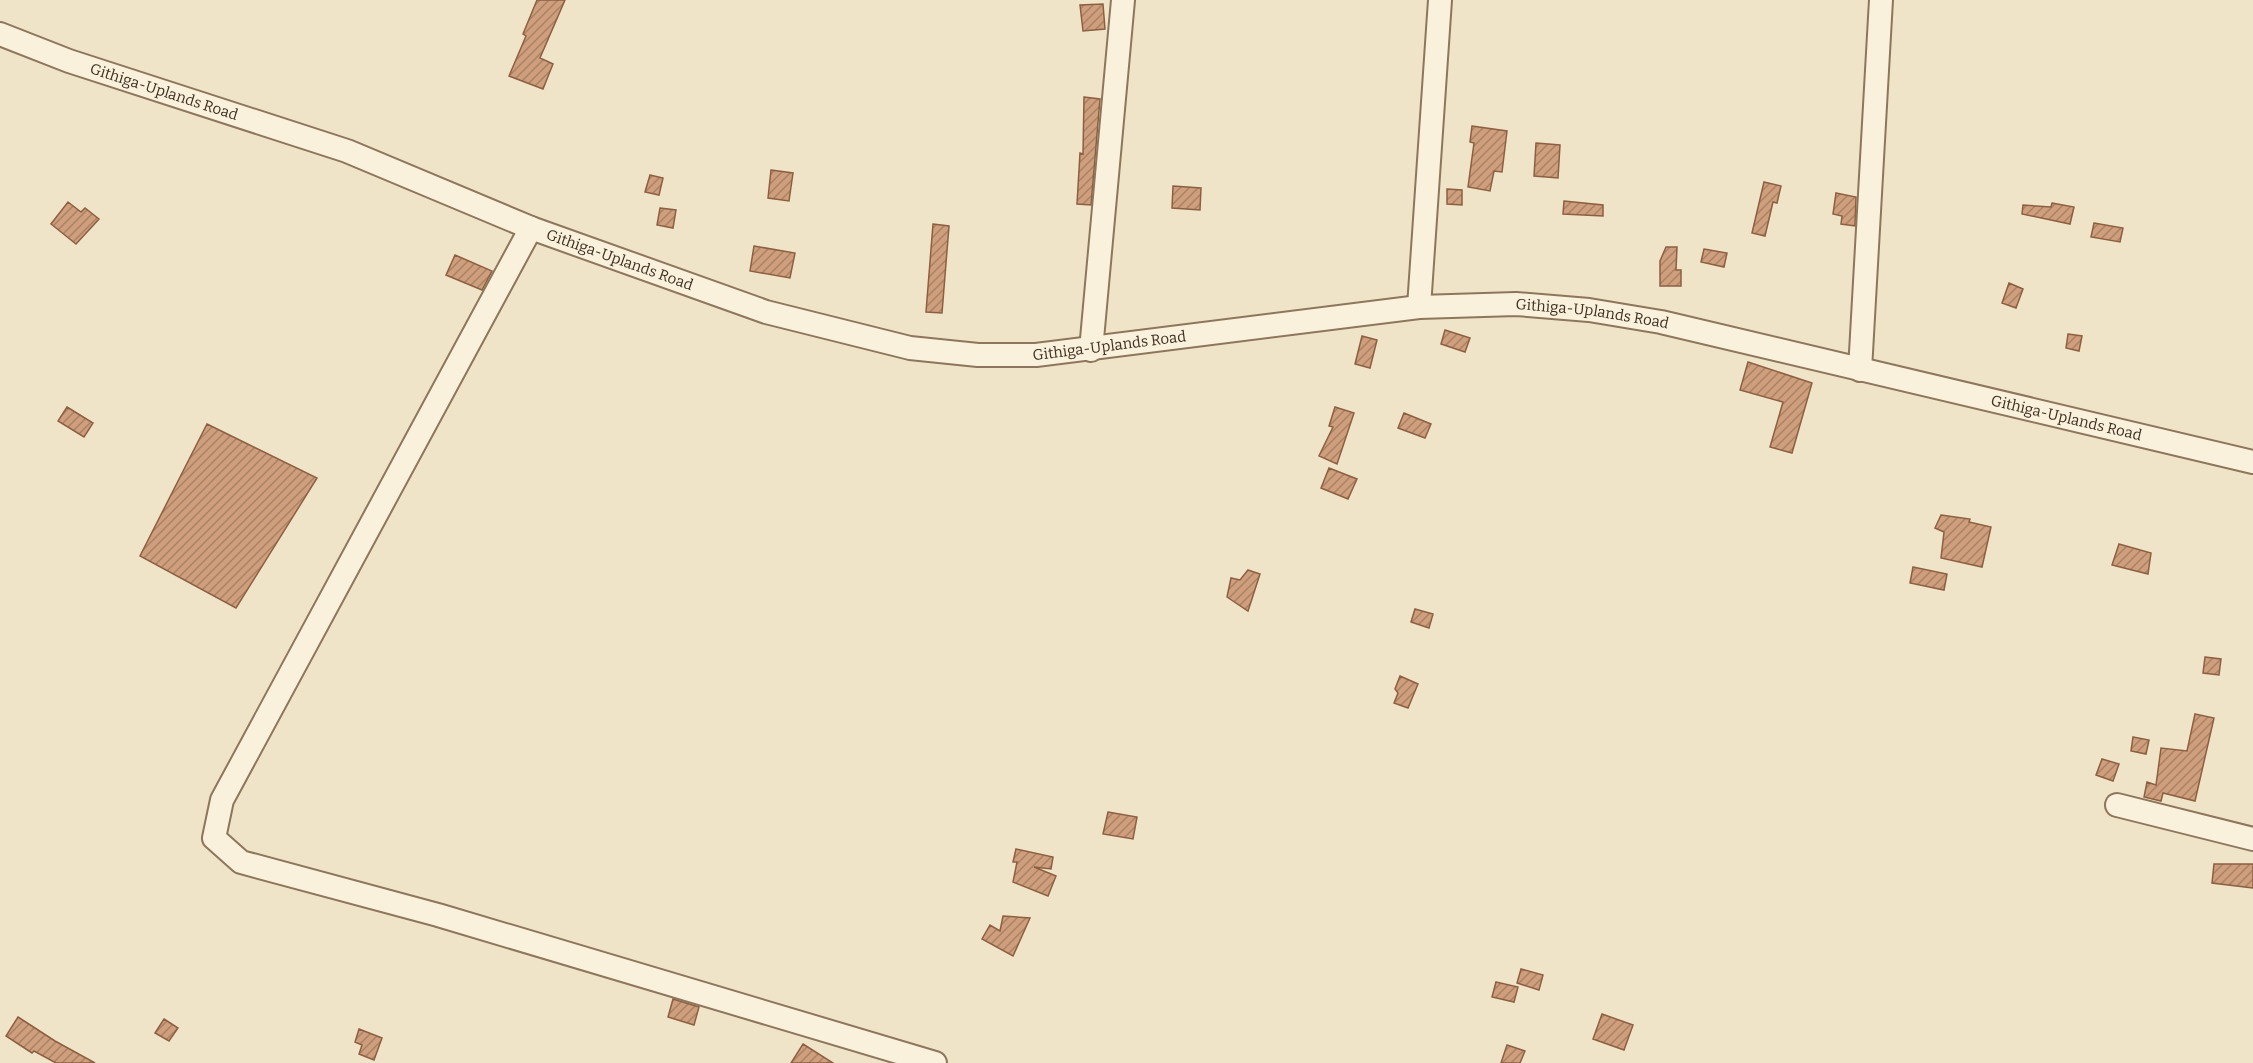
<svg xmlns="http://www.w3.org/2000/svg" width="2253" height="1063" viewBox="0 0 2253 1063" font-family="Bitter,serif">
<style>
.building{fill:url(#building-hatch);stroke:#8d5f41;stroke-width:1.5}
.lines{fill:none;stroke-linecap:round;stroke-linejoin:round}
.minor-casing{stroke:#8d765c;stroke-width:26}
.minor{stroke:#faf1dc;stroke-width:22}
.labels{text-anchor:middle;stroke-width:4.5;stroke-linejoin:round;paint-order:stroke}
.street-label{font-size:15px;fill:#3d2e20;stroke:#f7eed8}
</style>
<defs>
<pattern id="building-hatch" width="6" height="6" patternUnits="userSpaceOnUse" patternTransform="scale(1.5)"><rect width="6" height="6" fill="#cf9f7d"/><path d="M-1 1l2-2M0 6l6-6M5 7l2-2" fill="none" stroke="#a98266"/></pattern>
</defs>
<rect width="100%" height="100%" fill="#f0e4c8"/>
<path class="building" d="M537 0H565L540 58 553 64 543 89 509 76 526 36 523 34Z
M1103 4 1105 29 1083 31 1080 5Z
M1084 97 1100 99 1091 205 1077 204 1080 153 1083 154Z
M1472 126 1507 131 1502 172 1494 171 1490 191 1468 187 1474 143 1470 142Z
M1536 143 1560 145 1558 178 1534 176Z
M771 170 793 173 789 201 768 198Z
M650 175 663 178 659 195 645 192Z
M1764 182 1781 186 1777 203 1773 202 1765 236 1752 233Z
M1173 186 1201 188 1200 210 1172 208Z
M1447 189 1462 190V205L1447 204Z
M1836 193 1856 197 1855 226 1841 224 1842 216 1833 214Z
M1564 201 1603 205V216L1563 214Z
M68 202 81 212 85 208 99 219 76 244 51 224Z
M2052 203 2074 207 2070 224 2022 214 2023 205 2051 207Z
M660 208 676 210 673 228 657 225Z
M2094 223 2123 228 2120 242 2091 237Z
M933 224 949 226 942 313 926 312Z
M754 246 795 253 790 278 750 271Z
M1666 247H1677L1676 270H1681V286H1660V261Z
M1704 249 1727 253 1724 267 1701 262Z
M455 255 492 271 482 290 446 275Z
M2009 283 2023 289 2016 308 2002 303Z
M1445 330 1470 338 1465 352 1441 344Z
M2068 334 2082 336 2079 351 2066 348Z
M1362 336 1377 340 1370 368 1355 364Z
M1748 362 1812 383 1792 453 1770 447 1783 402 1740 390Z
M67 407 93 423 84 437 58 421Z
M1335 407 1354 413 1337 464 1319 456 1333 427 1329 426Z
M1404 413 1431 424 1425 438 1398 428Z
M207 424 317 478 236 608 140 556Z
M1329 468 1357 479 1348 499 1321 488Z
M1941 515 1970 519 1969 522 1991 527 1982 567 1941 558 1944 532 1935 528Z
M2119 544 2151 553 2148 574 2112 565Z
M1913 567 1947 574 1944 590 1910 583Z
M1248 570 1260 574 1248 611 1227 597 1231 578 1240 580Z
M1415 609 1433 614 1429 628 1411 622Z
M2205 657 2221 659 2219 675 2203 673Z
M1400 676 1418 684 1408 708 1394 703 1398 693 1395 689Z
M2195 714 2214 718 2195 801 2163 793 2161 801 2144 797 2147 782 2156 785 2161 748 2187 751Z
M2133 737 2149 740 2146 754 2131 751Z
M2102 759 2119 764 2113 781 2096 775Z
M1108 812 1137 817 1133 839 1103 834Z
M1016 849 1053 857 1051 869 1034 867 1056 876 1048 896 1013 882 1017 862H1013Z
M2214 864H2253V888L2212 883Z
M1003 916 1030 918 1013 956 982 939 990 925 1000 931Z
M1521 969 1543 975 1539 990 1517 983Z
M1496 982 1518 987 1514 1002 1492 997Z
M673 999 699 1007 694 1025 668 1017Z
M1602 1014 1633 1025 1624 1050 1593 1039Z
M18 1017 55 1041 95 1063H56L34 1051 32 1053 6 1036Z
M164 1019 178 1028 169 1041 155 1033Z
M359 1029 382 1038 374 1060 359 1054 362 1045 355 1042Z
M803 1044 833 1063H791Z
M1507 1045 1525 1051 1520 1063H1501Z"/>
<g class="lines">
<g class="minor-casing">
<g id="minor">
<path id="s1" d="M0 34 69 61 347 151 531 228 766 312 910 348 978 355H1036L1419 307 1516 304 1589 310 1661 322 2253 462"/>
<path d="M531 228 222 800 214 838 241 862 438 915 935 1063"/>
<path d="M1419 307 1440 0"/>
<path d="M1091 350 1123 0"/>
<path d="M1860 370 1881 0"/>
<path d="M2117 805 2253 839"/>
</g>
</g>
<use href="#minor" class="minor"/>
</g>
<g class="labels">
<g class="street-label">
<text dy="5" stroke="none"><textPath href="#s1" startOffset="174">Githiga-Uplands Road</textPath></text>
<text dy="5" stroke="none"><textPath href="#s1" startOffset="660">Githiga-Uplands Road</textPath></text>
<text dy="5" stroke="none"><textPath href="#s1" startOffset="1650">Githiga-Uplands Road</textPath></text>
<text dy="5" stroke="none"><textPath href="#s1" startOffset="1164">Githiga-Uplands Road</textPath></text>
<text dy="5" stroke="none"><textPath href="#s1" startOffset="2136">Githiga-Uplands Road</textPath></text>
</g>
</g>
</svg>
